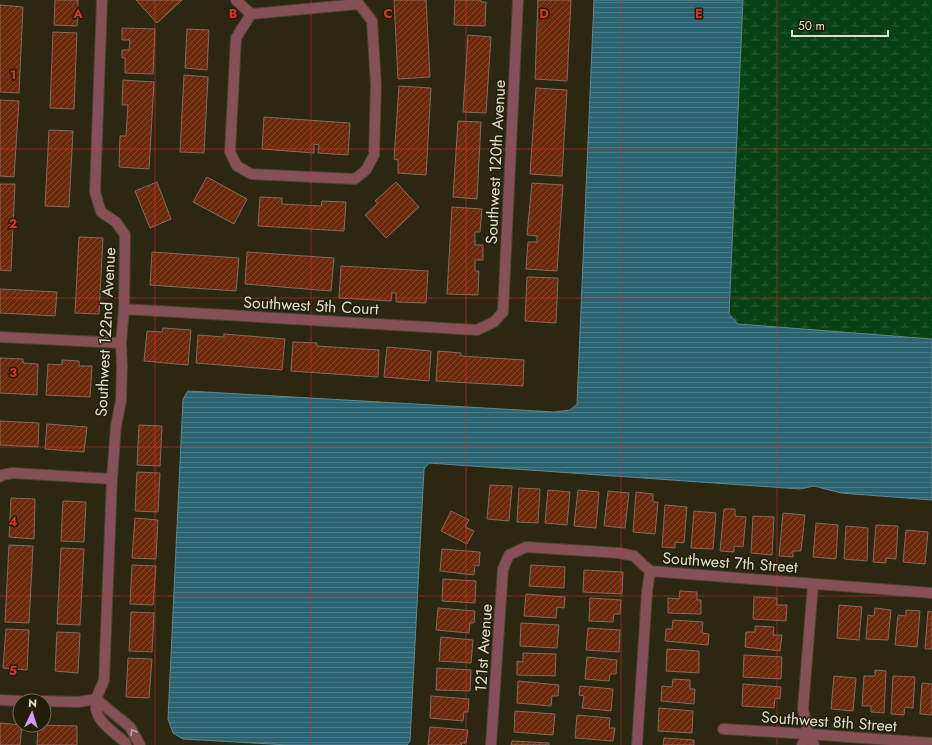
<svg xmlns="http://www.w3.org/2000/svg" width="932" height="745" viewBox="0 0 932 745" font-family="Jost,sans-serif">
<style>
.wetland{fill:url(#wetland-marsh)}
.water{fill:url(#water-rules);stroke:#61888e}
.building{fill:url(#building-hatch);stroke:#856a60}
.lines{fill:none;stroke-linecap:round;stroke-linejoin:round}
.minor-casing{stroke:#484530;stroke-width:12}
.minor{stroke:#875056;stroke-width:10}
.oneway{stroke:#bea6a0}
.grid{fill:none;stroke:#d73130;stroke-width:1;stroke-opacity:0.55}
.labels{text-anchor:middle;stroke-width:3;stroke-linejoin:round;paint-order:stroke}
.street-label{font-size:16px;fill:#e2e0d2;stroke:#221e07}
.grid-label{font-size:13px;text-anchor:middle;font-weight:bold;fill:#d73130;stroke:#221e07;stroke-width:3;stroke-linejoin:round;paint-order:stroke}
</style>
<defs>
<pattern id="wetland-marsh" width="20" height="14" patternUnits="userSpaceOnUse"><rect width="20" height="14" fill="#084112"/><path d="M1 5h8M5 5V1M11 12h8M15 12V8" fill="none" stroke="#2c5c34"/></pattern>
<pattern id="water-rules" width="6" height="5" patternUnits="userSpaceOnUse"><rect width="6" height="5" fill="#2a6371"/><path d="M0 2.5h6" fill="none" stroke="#497984"/></pattern>
<pattern id="building-hatch" width="6" height="6" patternUnits="userSpaceOnUse"><rect width="6" height="6" fill="#6d290c"/><path d="M-1 1l2-2M0 6l6-6M5 7l2-2" fill="none" stroke="#82482e"/></pattern>
</defs>
<rect width="100%" height="100%" fill="#2b2711"/>
<path class="wetland" d="M743 0H932V339L738 324 729 314Z"/>
<path class="water" d="M594 0H743L729 314 738 324 932 339V500L841 493 814 486 800 489 429 463 424 469 410 741 407 745H288L183 739 173 733 168 719 183 399 188 391 554 412 570 410 577 404Z"/>
<path class="building" d="M55 0H78L77 26 54 25Z
M136 0H182L157 23Z
M394 0H426L430 77 398 79Z
M455 0H481V2H486L485 26 454 25Z
M538 0H571L567 81 535 79Z
M0 5 23 7 19 93 0 92Z
M122 28 155 29 153 74 125 73V58H122V50H129L130 40H122Z
M187 29 209 30 207 70 185 68Z
M53 32 77 33 74 109 50 108Z
M468 35 491 37 486 113 463 112Z
M184 75 208 77 204 153 180 152Z
M123 80 154 82 149 169 119 167 120 136H126L128 105H122Z
M399 86 431 88 426 175 398 173V160L394 159Z
M536 88 567 90 562 176 530 174Z
M0 100 19 101 14 177 0 176Z
M264 117 350 123 348 155 318 153 319 145 314 144V153L262 149Z
M458 121 481 122 477 199 453 197Z
M49 130 73 131 69 207 45 206Z
M207 177 247 199 234 224 193 202Z
M157 182 171 219 150 228 135 191Z
M396 182 419 207 386 238 365 215 378 203 375 201Z
M532 183 563 185 557 271 526 269 528 242H537V236L527 235Z
M0 184H15L11 271 0 270Z
M260 197 282 198V204L321 206 322 201 346 202 344 231 258 226Z
M452 207 482 209 480 232H475V245H483V260H475V271H479L478 295 447 294Z
M79 237 103 238 99 314 75 313Z
M152 252 239 258 236 291 150 285Z
M247 252 334 258 331 291 245 284Z
M341 266 428 271 426 303 396 302V293H392L391 301 339 298Z
M527 277 558 278 556 323 525 321Z
M0 289 57 292 55 316 0 313Z
M163 328 191 330 188 365 144 361 147 331 162 332Z
M224 334 285 339 282 370 196 363 198 335 224 337Z
M293 342 317 343V346L379 350 378 377 291 371Z
M387 347 431 351 429 381 384 377Z
M438 351 461 353V356L524 360 523 386 436 381Z
M0 358 23 359V363L38 364 37 395 0 393Z
M62 360 79 361V366H92L90 397 46 395 48 364 62 365Z
M0 421 39 423 38 447 0 445Z
M47 424 87 427 84 452 45 449Z
M139 425 162 426 160 466 137 465Z
M137 472 160 473 158 512 135 511Z
M490 485 512 486 509 521 487 519Z
M519 488 540 489 538 523 517 522Z
M548 490 570 492 567 525 545 523Z
M578 490 599 492 596 528 574 526Z
M608 491 629 493 625 528 604 526Z
M636 492 653 494V502H658L655 534 633 532Z
M11 498 35 499 34 539 9 537Z
M63 501 86 502 84 542 61 541Z
M665 505 687 507 684 543 675 542V548L662 547Z
M724 509H735V516L746 517 743 547 734 546V552L720 551Z
M451 511 469 520 465 527 474 531 467 544 441 531Z
M694 511 716 513 713 549 691 548Z
M783 513 805 515 801 551H793V557L779 556Z
M753 516 774 517 772 555 751 553Z
M135 518 158 520 156 559 132 558Z
M816 523 838 525 836 559 813 557Z
M876 525 898 526 896 559 886 558V563L873 562Z
M846 526 868 528 867 561 844 559Z
M906 530 928 532 925 564 903 562Z
M9 545 33 546 29 623 5 622Z
M61 548 84 549 80 625 57 624Z
M442 549 480 552 479 566 475 565 474 575 440 571Z
M132 565 156 566 153 605 130 604Z
M531 565 565 567 564 588 529 586Z
M584 570 623 572 622 594 583 592Z
M443 579 476 581 475 603 442 601Z
M680 591 697 592V600H701V614L668 613V598L679 599Z
M526 594 565 597 564 608 557 607 556 618 524 616Z
M754 597 777 598V605H787L786 621 753 619Z
M590 598 621 600 620 614H614L613 622 589 621Z
M839 605 862 607 859 640 837 638Z
M438 608 475 611 474 623H470L469 633 436 630Z
M875 608 891 610 888 640 866 639 868 615 874 616Z
M906 610 920 611 917 647 895 645 898 615 906 616Z
M928 611 932 612V649H925Z
M131 612 154 613 152 652 129 651Z
M673 620 703 622 702 633 709 634 708 645 665 641 666 629H672Z
M521 623 559 625 557 648 520 646Z
M755 626 774 627 773 635H782L780 651 745 647 746 632H755Z
M588 628 620 630 619 652 586 650Z
M6 629 29 630 27 670 3 668Z
M57 632 80 633 78 673 55 671Z
M441 637 473 640 471 663 439 661Z
M667 649 699 651V673L666 671Z
M523 653 556 654 555 676 517 675V661L523 662Z
M744 655 782 657 781 679 743 677Z
M587 657 617 660 616 674H610L609 681 585 679Z
M128 658 152 659 149 698 126 697Z
M437 668 471 670 470 691 436 690Z
M875 670 886 671 884 713 871 712V706H862L864 676H875Z
M834 676 856 678 853 711 831 709Z
M893 676 915 677 913 708 905 707 904 715 891 714Z
M673 679 690 680V689H695L694 704 661 701 662 686 672 687Z
M518 681 559 685 558 696H552L551 706 517 703Z
M922 683 932 684V715L920 714Z
M743 684 781 687 780 699 775 698 774 708 742 706Z
M580 686 613 689 611 711 582 708 584 696 579 695Z
M431 696 469 699 468 712H464L463 721 430 718Z
M659 708 693 711 692 733 658 731Z
M515 711 555 714 553 735 514 732Z
M577 715 610 718 609 728H615L613 741 575 738Z
M0 723 22 725 20 745H0Z
M38 725 77 726V745H37Z
M430 727 468 730 466 743H460L462 745H428Z
M664 738 694 740V745H663Z
M512 741 549 743V745H511Z"/>
<g class="lines">
<g class="minor-casing">
<path id="minor" d="M102 0 95 192 101 212 116 222 125 235 124 309 121 343 122 367 121 400 116 426 112 479 104 680C102 686 99 691 97 697 90 718 112 731 125 742L126 745
M236 0 251 14 236 38 230 152 237 166 251 174 355 179 366 170 374 155 376 85 372 21 359 4 251 14
M124 309 477 330 494 322 503 312 518 0
M0 337 121 343
M0 477 2 475 13 473 112 479
M813 584 803 709 808 734 814 745
M96 699 130 727 140 745
M0 700 20 701
M44 701 78 702 96 699
M723 729 808 734 932 743
M491 745 503 569 509 555 526 547 619 553 634 556 650 571 932 593
M637 745 647 592 650 571
M802 745 808 734"/>
</g>
<use href="#minor" class="minor"/>
</g>
<defs><path id="oneway-chevron" d="M-2-3.5L2.5 0L-2 3.5" fill="none" stroke-width="1.6" stroke-linecap="round" stroke-linejoin="round"/></defs>
<use class="oneway" href="#oneway-chevron" transform="translate(133 732) rotate(-120)"/>
<path class="grid" d="M155 0V745M311 0V745M466 0V745M621 0V745M777 0V745M0 149H932M0 298H932M0 447H932M0 596H932"/>
<g class="labels">
<g class="street-label">
<text transform="translate(495 162) rotate(-87)" y="6">Southwest 120th Avenue</text>
<text transform="translate(311 305) rotate(3)" y="6">Southwest 5th Court</text>
<text transform="translate(105 332) rotate(-87)" y="6">Southwest 122nd Avenue</text>
<text transform="translate(730 562) rotate(4)" y="6">Southwest 7th Street</text>
<text transform="translate(483 648) rotate(-86)" y="6">121st Avenue</text>
<text transform="translate(829 721) rotate(4)" y="6">Southwest 8th Street</text>
</g>
</g>
<g class="grid-label">
<text x="78" y="18">A</text>
<text x="233" y="18">B</text>
<text x="388" y="18">C</text>
<text x="544" y="18">D</text>
<text x="699" y="18">E</text>
<text x="13" y="79">1</text>
<text x="13" y="228">2</text>
<text x="13" y="377">3</text>
<text x="13" y="526">4</text>
<text x="13" y="675">5</text>
</g>
<g transform="translate(32 713) rotate(4)"><circle r="19" fill="#221e07" stroke="#6f6c58"/>
<path d="M0-3L7 15L0 10L-7 15Z" fill="#d69bfa"/>
<text y="-6" font-size="11" font-weight="bold" text-anchor="middle" fill="#e2e0d2">N</text>
</g>
<path d="M792 30v6h96v-6" fill="none" stroke="#e2e0d2" stroke-width="2"/>
<text x="798" y="30" font-size="12" fill="#e2e0d2" stroke="#221e07" stroke-width="3" paint-order="stroke">50 m</text>
</svg>
